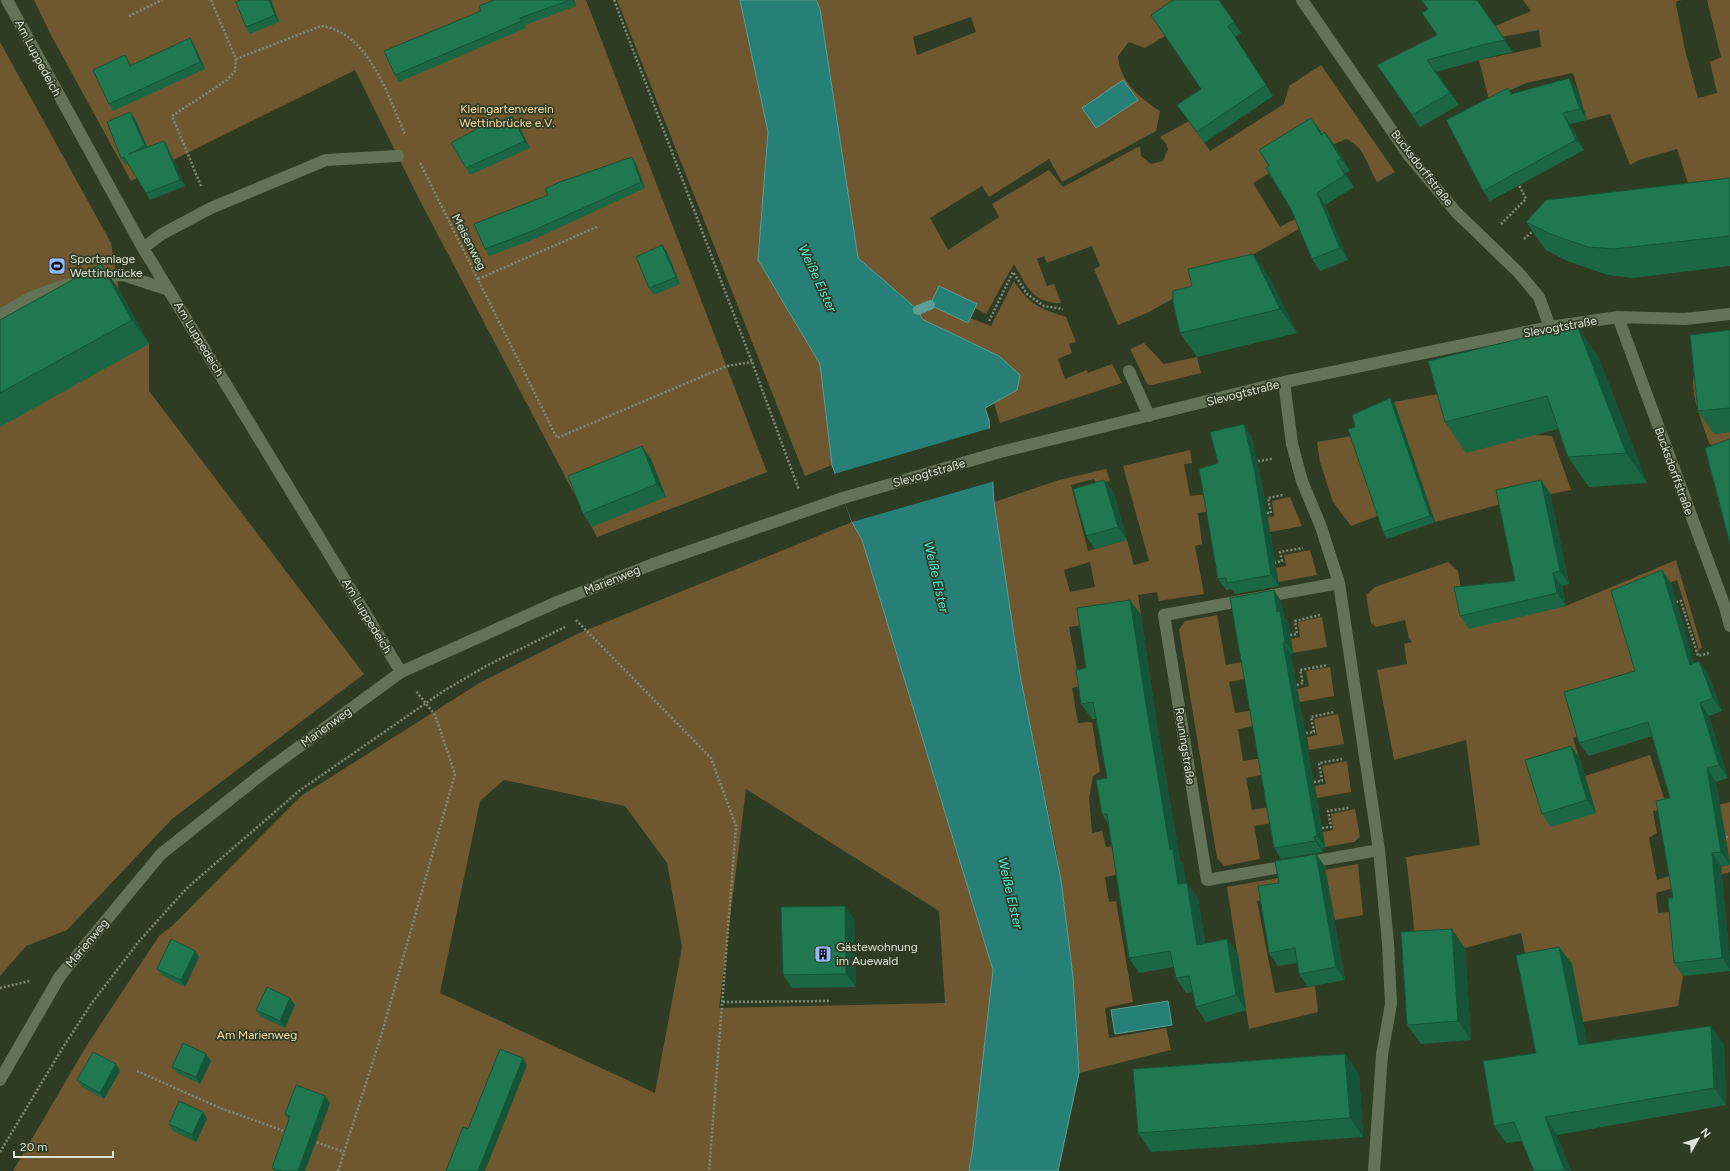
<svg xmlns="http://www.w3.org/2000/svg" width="1730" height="1171" viewBox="0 0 1730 1171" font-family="Figtree,sans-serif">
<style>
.green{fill:#6f572f;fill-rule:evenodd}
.water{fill:#268077;stroke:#5c9e93}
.pier{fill:#2f3c24}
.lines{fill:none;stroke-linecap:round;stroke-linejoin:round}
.stream{stroke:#5c9e93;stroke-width:10}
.path{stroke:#808b78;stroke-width:2.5;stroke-dasharray:2 2;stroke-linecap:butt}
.lane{stroke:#637357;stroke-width:12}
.street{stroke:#637357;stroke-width:12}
.wall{fill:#1b6744}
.shaded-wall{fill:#165437}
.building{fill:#1f784f;stroke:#165437}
.labels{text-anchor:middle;stroke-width:3.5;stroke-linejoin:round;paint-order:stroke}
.street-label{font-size:12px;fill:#dae3d4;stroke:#2f3c24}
.park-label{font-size:12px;fill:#fedca4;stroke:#2f3c24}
.poi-label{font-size:12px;fill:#dae3d4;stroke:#2f3c24;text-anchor:start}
.water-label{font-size:13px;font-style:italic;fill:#49efde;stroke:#2f3c24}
</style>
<rect width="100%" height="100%" fill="#2f3c24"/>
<path class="green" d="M34 0H586L767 472 597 537 419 199 355 70 131 181 51 35Z
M617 0H740L768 132 758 260 820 364 832 465 805 476Z
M816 0H1196L1158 26 1165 36 1145 48 1129 42 1118 56C1120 82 1140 98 1160 111L1156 131 1062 182 1049 159 989 197 982 186 930 218 948 250 999 217 992 204 1049 170 1063 187 1140 146 1141 156 1151 164 1163 161 1168 149 1166 144 1160 137 1189 121 1210 151 1284 104 1289 86 1321 65 1395 172 1377 182C1368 167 1364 145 1346 139L1273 171 1253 183 1280 227 1301 216V228L1147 313 1118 325 1094 269 1100 266 1092 246 1047 263 1044 256 1037 259 1047 286 1054 284 1061 303C1032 303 1027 286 1014 264L986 314 975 308 977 304 939 286 930 305 968 323 970 318 991 326 1014 281C1029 305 1041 309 1066 317L1076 342 1069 344 1072 353 1058 359 1065 379 1087 370 1088 373 1112 364 1122 383 1000 423 994 403 1017 390 999 356 922 319 918 310 858 258 820 9ZM971 17 976 32 917 55 913 37Z
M1523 0H1682L1677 1 1676 4 1685 50 1698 98 1717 93 1710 62 1721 57 1707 0H1730V180L1690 189 1677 149 1639 160 1630 165 1610 114 1587 120 1573 73 1526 83 1489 100 1479 60 1541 47 1539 30 1490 39 1486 30 1531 11Z
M0 42 111 243 119 290 149 344V391L364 674 172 819 67 930 26 946 0 976Z
M1144 343 1164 364 1197 357 1201 373 1152 385 1147 384 1130 349Z
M1706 357 1714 434 1730 432V448L1712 446 1709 443C1704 427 1689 391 1694 376 1696 369 1701 363 1706 357Z
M1449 392 1536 435 1552 436 1571 490 1505 503 1435 522 1394 402Z
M1352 436 1380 515 1351 526 1333 502 1320 462 1317 442Z
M1190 450 1192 463 1184 464 1190 496 1208 494 1223 509 1198 513 1202 544 1195 546 1204 594 1159 601 1157 592 1138 595 1141 615 1069 627 1080 686 1072 688 1078 723 1092 722 1100 772 1093 776 1089 798 1092 833 1102 831 1106 847 1127 844 1123 874 1105 877 1109 902 1116 901 1133 1002 1105 1008 1109 1038 1166 1028 1171 1050 1079 1073 1073 977 1057 855 1020 675 994 502 1059 480 1106 469 1110 481 1096 484 1094 479 1071 485 1088 551 1127 540 1134 565 1149 561 1123 466ZM1090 562 1095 587 1070 592 1064 570Z
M1290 497 1302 526 1270 532 1268 517 1274 516 1272 501Z
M852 522 862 540 993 970 973 1146 969 1171H13L87 1045 159 936 173 925 301 796 481 682 577 634ZM504 780 625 806 667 863 682 947 655 1093 440 993 480 801ZM746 789 939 911 945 1003 719 1008Z
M1310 550 1317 575 1278 582 1275 568 1286 566 1284 555Z
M1676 560 1702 648 1699 650 1677 580 1620 604 1644 684 1582 735 1573 738 1596 813 1585 776 1650 755 1664 798H1668L1670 809 1653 811 1657 833 1649 838 1657 880 1676 874 1730 865V872L1656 893 1658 913 1677 911 1683 976 1678 1006 1583 1022 1529 973 1521 933 1465 948 1415 951 1413 916 1406 857 1480 845 1466 740 1394 760 1377 670 1407 664 1404 644 1412 642 1409 638 1405 620 1376 627 1371 623 1366 595 1375 587 1448 562 1458 571 1463 600 1491 623 1566 606Z
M1217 615 1226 665 1247 661 1250 678 1229 682 1235 713 1255 710 1258 725 1238 729 1243 761 1263 758 1266 774 1246 778 1252 810 1275 806 1278 822 1254 826 1260 859 1224 866 1217 858 1179 630 1185 621Z
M1322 617 1327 647 1293 653 1291 639 1300 637 1298 622Z
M1330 667 1334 696 1300 702 1297 689 1309 686 1306 671Z
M1338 714 1344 744 1309 750 1307 737 1317 735 1314 719Z
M1347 761 1351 792 1317 798 1315 786 1326 784 1322 766Z
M1730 802V864L1723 822 1714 806Z
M1355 809 1360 837 1354 842 1325 847 1323 832 1333 830 1331 814Z
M1358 864 1363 915 1335 920 1329 889 1257 901 1275 993 1315 986 1318 1012 1249 1029 1227 887Z"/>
<path class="water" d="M740 0H816L820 9 858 258 918 310 922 319 999 356 1020 375 1017 390 985 408 989 420 994 502 1020 675 1061 880 1073 977 1079 1073 1058 1171H969L973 1146 993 970 862 540 852 522 832 465 820 364 758 260 768 132Z
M1123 80 1138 100 1096 128 1082 108Z
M939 286 977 304 968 323 930 305Z
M1168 1001 1172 1025 1115 1034 1111 1010Z"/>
<path class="pier" d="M991 428 995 481 852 522 834 474Z"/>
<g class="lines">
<path class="stream" d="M918 310 930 305"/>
<path class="path" d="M211 0 236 59 321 26C369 32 388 97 405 134
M614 0 752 362 799 490
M129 16 162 0
M420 163 557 438 727 366 752 362
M201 186 172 116 227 80 235 71 236 59
M1501 224 1526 199 1519 185
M1524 239 1534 230
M478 279 599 226
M989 321 1013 272 1027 294 1044 306 1063 309
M1258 461 1272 459
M1267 513H1271L1268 498 1283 495
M1274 563 1282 561 1280 552 1303 548
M1676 602 1681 601 1698 656 1709 653
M576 620 711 758 736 826 709 1171
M1290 635 1297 634 1295 621 1320 615
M1297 685 1303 683 1300 670 1328 665
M1306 733 1314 732 1311 717 1334 712
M1314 782 1322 781 1319 763 1342 759
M1322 828 1331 827 1328 811 1349 808
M1726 837H1730
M0 988 30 981
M723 1002 829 1001
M137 1071 220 1108 287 1132
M313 1141 344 1152
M0 1152 62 1049 91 1004 140 940 187 888 299 791 442 692 486 666 565 627
M338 1171 382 1033 455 774 435 715 416 691"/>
<path class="lane" d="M7 0 143 248 401 672
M143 248 162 234 211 208 326 160 398 156
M94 277 123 275 169 290
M0 315 32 297 69 284
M1129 371 1149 416
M1374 1171 1382 1055"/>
<path class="street" d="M1302 0 1410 157 1456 212 1518 272 1539 297 1550 327
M1618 317 1725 607 1730 626
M1284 382 1292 444 1302 481 1321 527 1339 583 1379 850 1388 943 1391 1004 1382 1055
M1339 583 1164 615 1207 880 1379 850
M0 1080 60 976 161 854 262 774 401 672 557 602 653 564 843 498 1000 452 1284 382 1550 327 1618 317 1685 319 1730 314"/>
</g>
<path class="wall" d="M271 0 279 22 250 34 246 27Z
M494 0H574L576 6 525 25 526 28 399 82 395 75Z
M1219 0 1241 33 1235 37 1273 96 1204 143 1177 105 1201 89Z
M1477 0 1513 52 1494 56 1436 72 1459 105 1420 127 1377 65 1437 35Z
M190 38 194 45 205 69 113 111 109 104 129 62 131 65Z
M1577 89 1587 120 1570 124 1584 150 1490 201 1483 191 1513 94Z
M130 112 135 119 147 147 168 148 185 186 150 200 146 193 128 164 126 165 121 158Z
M497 122 517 123 530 148 470 175 466 168Z
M1320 130 1322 134 1334 144 1350 171 1345 173 1354 187 1325 205 1348 260 1320 271 1312 259 1291 209 1269 166Z
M632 157 636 164 645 188 537 238 489 256 485 249 548 195Z
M1730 178V266L1634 278 1608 275 1567 261 1546 250 1526 222Z
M667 252 680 284 654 295 649 288Z
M1253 254 1270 279 1297 333 1197 357 1180 333 1192 286Z
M118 288 149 344 0 427V320Z
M1730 330V432L1714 434 1698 411Z
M1598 356 1647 483 1589 487 1568 457 1558 429 1466 453 1445 422Z
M1390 398 1395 405 1435 522 1387 539 1383 532 1355 427Z
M1251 435 1262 484 1279 586 1235 594 1231 589 1226 590 1218 579V463Z
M651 459 666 497 592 527 583 514Z
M1104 480 1114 493 1127 540 1095 549 1086 536Z
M1541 480 1550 493 1569 584 1562 586 1566 606 1469 629 1460 616 1515 581Z
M1671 583 1694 663 1708 674 1722 711 1709 716 1728 778 1716 782 1730 864V865L1721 866 1730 960V971L1683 976 1674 963 1670 798 1652 736 1589 756 1579 743 1635 671Z
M1281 601 1284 616 1288 622 1293 653 1291 654 1325 847 1322 848 1323 852 1281 859 1274 848Z
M1141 615 1157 725 1180 860 1183 864 1186 883 1198 898 1205 943 1227 939 1238 954 1246 1010 1206 1022 1196 1007 1193 992 1186 993 1176 978 1174 967 1139 973 1129 958 1108 824 1102 814 1107 778 1096 719H1092L1081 704 1086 668Z
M1571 746 1580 759 1596 813 1551 827 1542 814Z
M1316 854 1325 867 1345 980 1308 987 1299 974 1298 963 1278 966 1269 953 1279 883Z
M845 906 854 919 856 987 792 988 783 975Z
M1559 947 1572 964 1587 1044H1724L1726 1105 1557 1135 1571 1171H1534L1522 1141 1506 1143 1494 1126 1536 1053Z
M1465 948 1471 1040 1421 1044 1407 1025Z
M199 957 185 987 162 975 157 969Z
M290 998 295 1005 285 1028 261 1017 256 1010Z
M206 1054 211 1061 200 1084 177 1073 172 1067Z
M116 1064 120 1071 104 1099 82 1087 77 1080Z
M1359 1073 1363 1137 1151 1152 1138 1133Z
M330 1103 305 1171H274L272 1168 289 1120 285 1114Z
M203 1112 207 1119 196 1142 173 1131 169 1124Z"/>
<path class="shaded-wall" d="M269 0H271L279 22 275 15Z
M572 0H574L576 6Z
M190 38 194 45 205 69 200 62Z
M125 55 129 62 134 72 130 66Z
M1569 78 1577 89 1587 120 1580 109Z
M130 112 135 119 150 153 145 146Z
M1563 113 1570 124 1584 150 1576 140Z
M512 116 517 123 530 148 525 141Z
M1311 118 1320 130 1329 147 1321 135Z
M1325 132 1334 144 1350 171 1341 159Z
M164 141 168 148 185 186 180 180Z
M632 157 636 164 645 188 641 182Z
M1337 161 1345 173 1354 187 1345 175Z
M1317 193 1325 205 1348 260 1340 248Z
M662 245 667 252 680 284 676 277Z
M1253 254 1270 279 1297 333 1280 309Z
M101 264 118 288 149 344 132 320Z
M1577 325 1598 356 1647 483 1626 453Z
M1390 398 1395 405 1435 522 1430 516Z
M1244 424 1251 435 1262 484 1279 586 1271 575Z
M642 446 651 459 666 497 657 484Z
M1104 480 1114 493 1127 540 1118 527Z
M1541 480 1550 493 1569 584 1560 571Z
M1662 570 1671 583 1699 678 1690 665Z
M1553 573 1562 586 1566 606 1557 593Z
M1274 590 1281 601 1284 616 1288 622 1293 653 1285 642 1277 612Z
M1130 600 1141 615 1157 725 1180 860 1183 864 1189 899 1178 884 1170 850 1147 710Z
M1283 643 1291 654 1325 847 1317 836Z
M1699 661 1708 674 1722 711 1713 698Z
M1700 703 1709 716 1728 778 1719 765Z
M1571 746 1580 759 1596 813 1587 800Z
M1707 768 1716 782 1730 865 1721 852Z
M1314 837 1322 848 1323 852 1315 841Z
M1712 853 1721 866 1730 960V970L1722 958Z
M1316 854 1325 867 1345 980 1336 967Z
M1187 883 1198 898 1208 960 1197 945Z
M845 906 854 919 856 987 846 974Z
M1452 929 1465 948 1471 1040 1458 1021Z
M1227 939 1238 954 1246 1010 1236 995Z
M1559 947 1572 964 1591 1063 1579 1045Z
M195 951 199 957 185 987 181 980Z
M290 998 295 1005 285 1028 280 1021Z
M1711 1026 1724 1044 1726 1105 1714 1088Z
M206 1054 211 1061 200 1084 196 1077Z
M1345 1054 1359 1073 1363 1137 1350 1118Z
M523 1058 527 1065 485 1171H478Z
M116 1064 120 1071 104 1099 100 1093Z
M325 1096 330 1103 305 1171H298Z
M203 1112 207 1119 196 1142 192 1135Z
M1545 1117 1557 1135 1571 1171H1566L1564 1169Z"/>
<path class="building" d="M241 0H269L275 15 246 27 236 2Z
M494 0H570L520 18 522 21 395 75 384 51 481 11 479 6Z
M1173 0H1219L1234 22 1228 26 1266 85 1197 132 1177 105 1201 89 1151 15Z
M1421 0H1477L1505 40 1486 44 1427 60 1450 93 1412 115 1377 65 1437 35 1422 13 1428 9Z
M190 38 200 62 109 104 93 70 125 55 130 66Z
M1569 78 1580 109 1563 113 1576 140 1483 191 1446 120 1508 88 1511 94Z
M130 112 145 146 129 154 164 141 180 180 146 193 124 157 121 158 107 122Z
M512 116 525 141 466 168 451 143 495 119 497 123Z
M1311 118 1321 135 1325 132 1341 159 1337 161 1345 175 1317 193 1340 248 1312 259 1291 209 1266 168 1269 166 1259 150Z
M632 157 641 182 532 231 485 249 474 224 548 195 545 189 560 182Z
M1730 178V236L1614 249 1588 247 1548 233 1526 222 1546 200Z
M662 245 676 277 649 288 636 257Z
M1253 254 1280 309 1180 333 1173 302V291L1192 286 1188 269Z
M101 264 132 320 0 393V320Z
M1577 325 1626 453 1568 457 1547 396 1445 422 1428 361Z
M1730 330V408L1698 411 1690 335Z
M1390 398 1430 516 1383 532 1348 429 1355 427 1352 415Z
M1244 424 1255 473 1271 575 1227 583 1226 578 1218 579 1199 469 1218 463 1210 432Z
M1730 439V544L1705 448Z
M642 446 657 484 583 514 568 476Z
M1104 480 1118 527 1086 536 1073 489Z
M1541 480 1560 571 1553 573 1557 593 1460 616 1454 587 1515 581 1496 490Z
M1662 570 1690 665 1699 661 1713 698 1700 703 1719 765 1707 768 1721 852 1712 853 1722 958 1674 963 1668 898H1673L1656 801 1670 798 1648 722 1579 743 1564 692 1635 671 1611 591Z
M1274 590 1277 612 1280 611 1285 642 1283 643 1317 836 1314 837 1315 841 1274 848 1230 598Z
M1130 600 1147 710 1170 850 1173 849 1178 884 1187 883 1197 945 1227 939 1236 995 1196 1007 1189 976 1176 978 1170 951 1129 958 1107 814H1102L1096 780 1107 778 1093 702 1081 704 1076 670 1086 668 1077 608Z
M1571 746 1587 800 1542 814 1525 760Z
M1316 854 1336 967 1299 974 1295 948 1269 953 1258 886 1279 883 1275 861Z
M845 906 846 974 783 975 781 907Z
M1452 929 1458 1021 1407 1025 1401 932Z
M171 939 195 951 181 980 157 969Z
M1559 947 1579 1045 1711 1026 1714 1088 1545 1117 1564 1169 1560 1171H1534L1514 1122 1494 1126 1483 1061 1536 1053 1516 955Z
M267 987 290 998 280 1021 256 1010Z
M183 1043 206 1054 196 1077 172 1067Z
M500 1049 523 1058 478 1171H446L463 1127 468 1129Z
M93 1052 116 1064 100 1093 77 1080Z
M1345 1054 1350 1118 1138 1133 1133 1069Z
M296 1085 325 1096 298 1171H281L272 1168 290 1116 285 1114Z
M179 1101 203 1112 192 1135 169 1124Z"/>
<defs>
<g id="stadium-square" transform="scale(0.9)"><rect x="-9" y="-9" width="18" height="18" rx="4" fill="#95b7fd" stroke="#2f3c24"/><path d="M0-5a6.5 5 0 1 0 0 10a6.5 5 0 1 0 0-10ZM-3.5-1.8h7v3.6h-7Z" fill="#111"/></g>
<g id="building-square" transform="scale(0.9)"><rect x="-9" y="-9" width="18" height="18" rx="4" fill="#95b7fd" stroke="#2f3c24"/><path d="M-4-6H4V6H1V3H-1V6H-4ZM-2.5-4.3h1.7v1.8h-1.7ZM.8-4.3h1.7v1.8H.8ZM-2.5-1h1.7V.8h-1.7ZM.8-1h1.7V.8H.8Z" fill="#111"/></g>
</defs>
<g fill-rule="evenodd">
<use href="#stadium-square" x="57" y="266"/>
<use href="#building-square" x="823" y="954"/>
</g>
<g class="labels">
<g class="street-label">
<text transform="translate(38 58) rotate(62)" y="4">Am Luppedeich</text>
<text transform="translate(1422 168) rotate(52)" y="4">Bucksdorffstraße</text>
<text transform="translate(469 242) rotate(63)" y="4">Meisenweg</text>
<text transform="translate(1560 327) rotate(-10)" y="4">Slevogtstraße</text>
<text transform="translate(199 339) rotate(59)" y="4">Am Luppedeich</text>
<text transform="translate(1243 393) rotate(-14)" y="4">Slevogtstraße</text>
<text transform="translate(1674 471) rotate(70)" y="4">Bucksdorffstraße</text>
<text transform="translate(929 473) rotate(-16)" y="4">Slevogtstraße</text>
<text transform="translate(612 580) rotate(-22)" y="4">Marienweg</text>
<text transform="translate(367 616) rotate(59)" y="4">Am Luppedeich</text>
<text transform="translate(326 727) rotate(-36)" y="4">Marienweg</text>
<text transform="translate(1185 746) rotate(81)" y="4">Reuningstraße</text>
<text transform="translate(87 943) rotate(-50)" y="4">Marienweg</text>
</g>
<g class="park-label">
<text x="507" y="113">Kleingartenverein<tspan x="507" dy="14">Wettinbrücke e.V.</tspan></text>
<text x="257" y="1039">Am Marienweg</text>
</g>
<g class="poi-label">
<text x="70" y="263">Sportanlage<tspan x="70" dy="14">Wettinbrücke</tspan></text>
<text x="836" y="951">Gästewohnung<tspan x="836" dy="14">im Auewald</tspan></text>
</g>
<g class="water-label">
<text transform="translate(818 278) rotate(65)" y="5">Weiße Elster</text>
<text transform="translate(937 577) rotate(77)" y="5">Weiße Elster</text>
<text transform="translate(1011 893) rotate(77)" y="5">Weiße Elster</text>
</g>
</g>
<g transform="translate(1698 1139) rotate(51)" stroke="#2f3c24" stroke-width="3" paint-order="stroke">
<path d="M0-3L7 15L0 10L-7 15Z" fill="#dae3d4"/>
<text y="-6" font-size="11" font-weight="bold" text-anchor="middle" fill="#dae3d4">N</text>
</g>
<path d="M14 1151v6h99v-6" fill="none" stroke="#dae3d4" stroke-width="2"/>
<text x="20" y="1151" font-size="12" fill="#dae3d4" stroke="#2f3c24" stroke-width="3" paint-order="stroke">20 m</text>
</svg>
